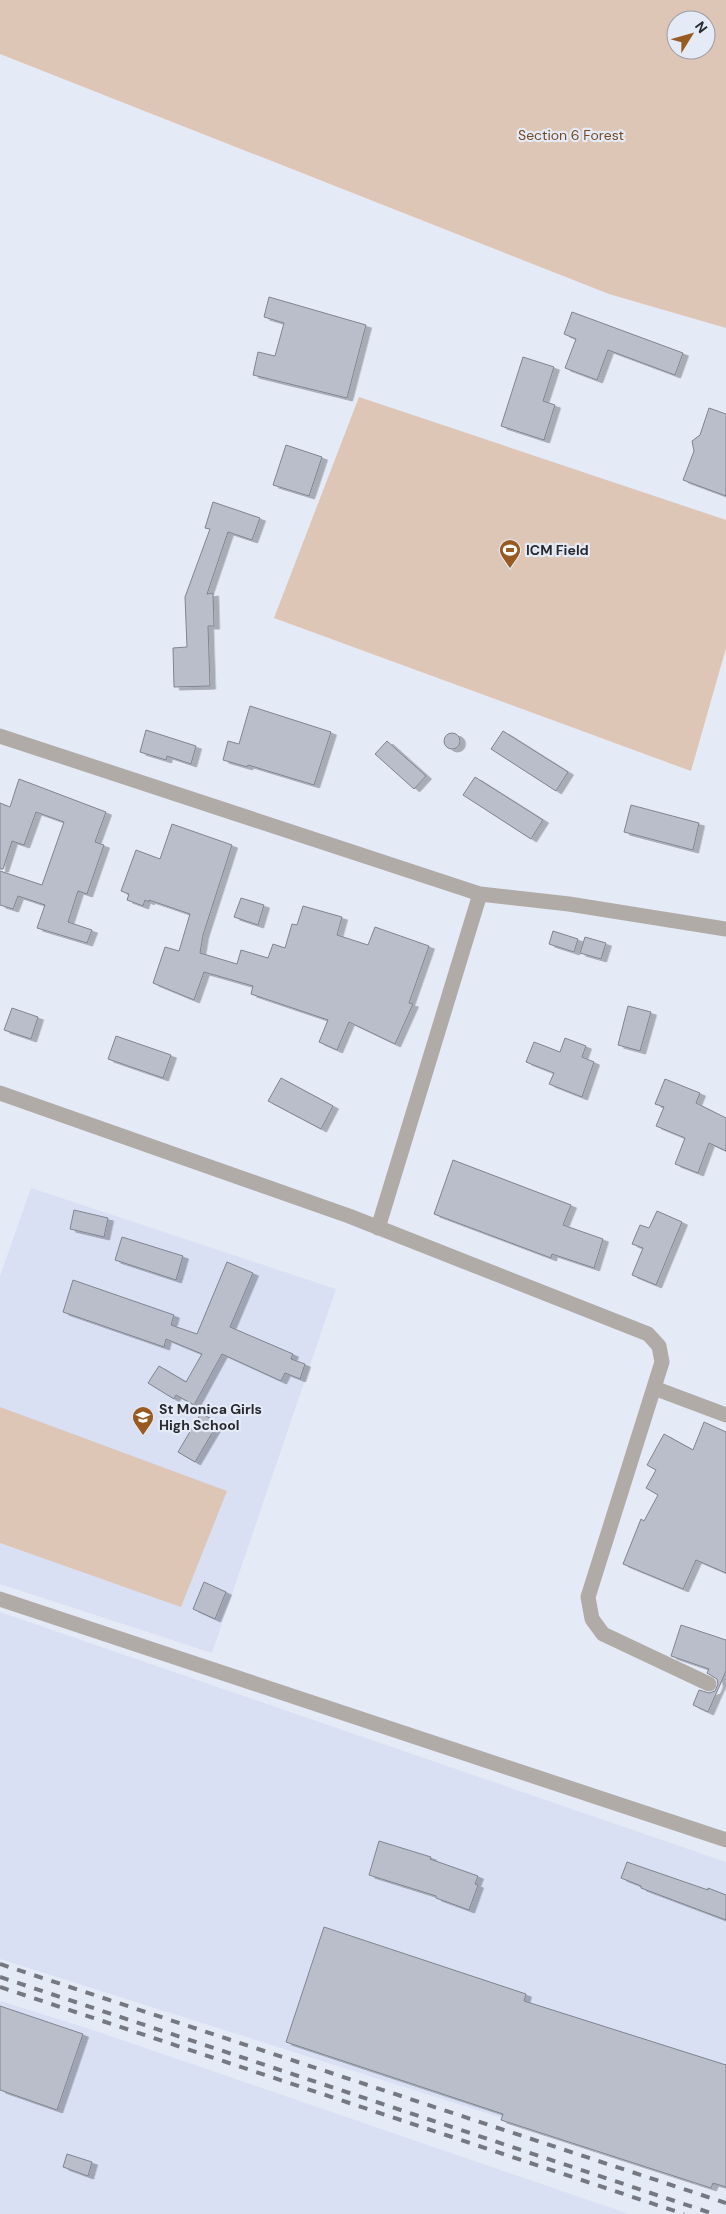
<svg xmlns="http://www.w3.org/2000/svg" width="726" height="2214" viewBox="0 0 726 2214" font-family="'DM Sans',sans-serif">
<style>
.built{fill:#d9e0f4}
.green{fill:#ddc6b5;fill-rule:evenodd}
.building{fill:#babecb;stroke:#7f848f;filter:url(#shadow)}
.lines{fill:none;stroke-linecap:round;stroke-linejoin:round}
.minor{stroke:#b1aba7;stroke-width:15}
.rail{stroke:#757880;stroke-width:4;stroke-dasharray:9 9;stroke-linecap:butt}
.labels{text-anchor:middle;stroke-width:4.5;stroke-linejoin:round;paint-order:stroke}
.park-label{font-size:14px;fill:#744823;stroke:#e5eaf7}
.poi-label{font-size:14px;font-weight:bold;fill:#282a2f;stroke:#e5eaf7;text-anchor:start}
</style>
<defs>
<filter id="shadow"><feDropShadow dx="5.5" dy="3" stdDeviation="0" flood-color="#0004"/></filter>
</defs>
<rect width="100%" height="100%" fill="#e5eaf7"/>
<path class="built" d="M31 1188 336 1289 212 1653 0 1584V1276Z
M0 1612 726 1862V2189L0 1959Z
M0 2001 93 2030 629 2214H0Z"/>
<path class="green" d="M0 0H726V328L609 294 0 54ZM676 20H706V50H676Z
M359 397 726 520V648L691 771 274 618Z
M0 1407 227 1491 181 1607 0 1543Z"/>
<path class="building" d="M269 297 366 325 347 398 253 375 258 352 275 356 284 323 264 317Z
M572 312 683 353 675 375 608 350 597 380 565 368 576 339 564 334Z
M523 357 554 367 543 401 555 405 544 440 501 426Z
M709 408 726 414V496L683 480 694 451 692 441 700 435Z
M286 445 322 457 309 496 273 485Z
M213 502 260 518 252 540 228 532 207 594 213 593 214 626H208L210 686 174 687 173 648 187 647 185 597 210 529 205 528Z
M250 706 331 732 314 785 248 765 247 767 223 760 228 741 239 744Z
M146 730 196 746 191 764 167 756 166 760 140 752Z
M503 731 568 772 556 791 491 749Z
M444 741a8 8 0 1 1 16 0a8 8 0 1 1-16 0Z
M387 741 426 776 414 789 375 754Z
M475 777 543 820 531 839 463 795Z
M19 779 106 812 95 842 104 845 87 894 78 891 68 922 92 930 87 943 37 928 45 905 18 896 13 909 0 905V871L42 885 64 822 36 812 24 845 12 841 3 869H0V803L10 807Z
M631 805 699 823 693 850 624 832Z
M172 824 232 845 203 935 200 953 237 964 241 950 268 958 273 944 285 948 292 924 297 925 303 906 342 917 337 935 368 945 375 927 429 946 409 1003 413 1004 395 1044 349 1022 337 1050 319 1042 328 1020 251 994 253 986 204 972 194 1000 153 983 165 947 179 951 190 914 149 900V902L145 900 143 906 127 900 129 894 121 891 136 850 160 859Z
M241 898 264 905 258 925 234 917Z
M553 931 578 939 574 952 549 944Z
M585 937 606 943 601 959 580 953Z
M628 1006 651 1012 640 1051 618 1045Z
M12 1008 38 1017 31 1039 4 1030Z
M116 1036 171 1055 163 1078 108 1059Z
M565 1038 586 1046 582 1057 594 1062 582 1097 549 1084 554 1073 526 1062 534 1042 560 1052Z
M281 1078 333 1106 321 1129 268 1101Z
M665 1079 700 1093 696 1103 726 1118V1151L709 1143 698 1173 675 1164 685 1138 656 1126 664 1107 655 1104Z
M453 1160 571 1205 563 1225 603 1239 594 1268 552 1254 551 1258 434 1214Z
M74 1210 108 1218 104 1237 70 1229Z
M657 1211 682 1222 656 1285 632 1275 643 1248 632 1244 640 1225 649 1228Z
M122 1237 183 1256 176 1280 115 1260Z
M227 1262 253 1273 230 1327 293 1354 291 1359 305 1364 300 1379 285 1373 281 1381 222 1354 194 1405 176 1395 174 1399 148 1383 159 1366 186 1382 202 1354 166 1339 164 1347 63 1312 73 1280 174 1315 171 1325 197 1334Z
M201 1413 218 1423 195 1462 178 1452Z
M704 1422 726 1432V1573L696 1560 683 1589 623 1564 641 1519 644 1521 658 1495 646 1488 656 1470 647 1465 664 1434 693 1450Z
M204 1582 226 1592 215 1619 193 1609Z
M681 1625 726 1640V1671L708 1712 693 1705 699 1690 709 1693 715 1691 718 1684 717 1679 707 1673 709 1669 671 1656Z
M379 1841 431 1857 430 1859 478 1876 475 1884 478 1885 469 1910 436 1898V1896L369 1875Z
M627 1862 708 1890V1888L726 1895V1920L641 1888V1886L621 1878Z
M324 1927 526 1994 524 2001 726 2065V2187L713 2183 711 2188 501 2120 503 2114 286 2042Z
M0 2006 83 2034 57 2110 0 2090Z
M67 2154 92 2162 88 2176 63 2167Z"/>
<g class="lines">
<path class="minor" d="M0 736 480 894 569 904 726 929
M0 1093 349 1216 648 1334 659 1346 662 1362 588 1597 592 1619 603 1634 709 1684
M378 1228 480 894
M654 1388 726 1415
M0 1599 726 1840"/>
<path class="rail" d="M0 1964 726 2203
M0 1977 714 2214
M0 1987 684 2214"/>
</g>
<defs>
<g id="stadium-pin" transform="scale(1.125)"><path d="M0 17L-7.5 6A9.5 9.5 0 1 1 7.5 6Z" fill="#985a20" stroke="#e5eaf7"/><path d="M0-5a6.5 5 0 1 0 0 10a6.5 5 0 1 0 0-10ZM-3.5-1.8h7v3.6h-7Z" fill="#fff"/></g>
<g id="school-pin" transform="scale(1.125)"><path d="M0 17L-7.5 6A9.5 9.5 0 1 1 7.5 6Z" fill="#985a20" stroke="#e5eaf7"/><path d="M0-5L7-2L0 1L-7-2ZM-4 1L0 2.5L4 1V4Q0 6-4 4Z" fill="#fff"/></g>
</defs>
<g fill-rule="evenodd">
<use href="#stadium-pin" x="510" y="550"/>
<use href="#school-pin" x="143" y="1417"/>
</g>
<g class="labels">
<g class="park-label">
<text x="571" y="140">Section 6 Forest</text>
</g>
<g class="poi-label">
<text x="526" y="555">ICM Field</text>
<text x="159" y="1414">St Monica Girls<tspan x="159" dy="16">High School</tspan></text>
</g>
</g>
<g transform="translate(691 35) rotate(53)"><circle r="24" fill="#e5eaf7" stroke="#999da7"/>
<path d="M0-4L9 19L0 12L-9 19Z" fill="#985a20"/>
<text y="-8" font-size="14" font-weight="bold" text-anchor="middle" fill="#282a2f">N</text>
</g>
</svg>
